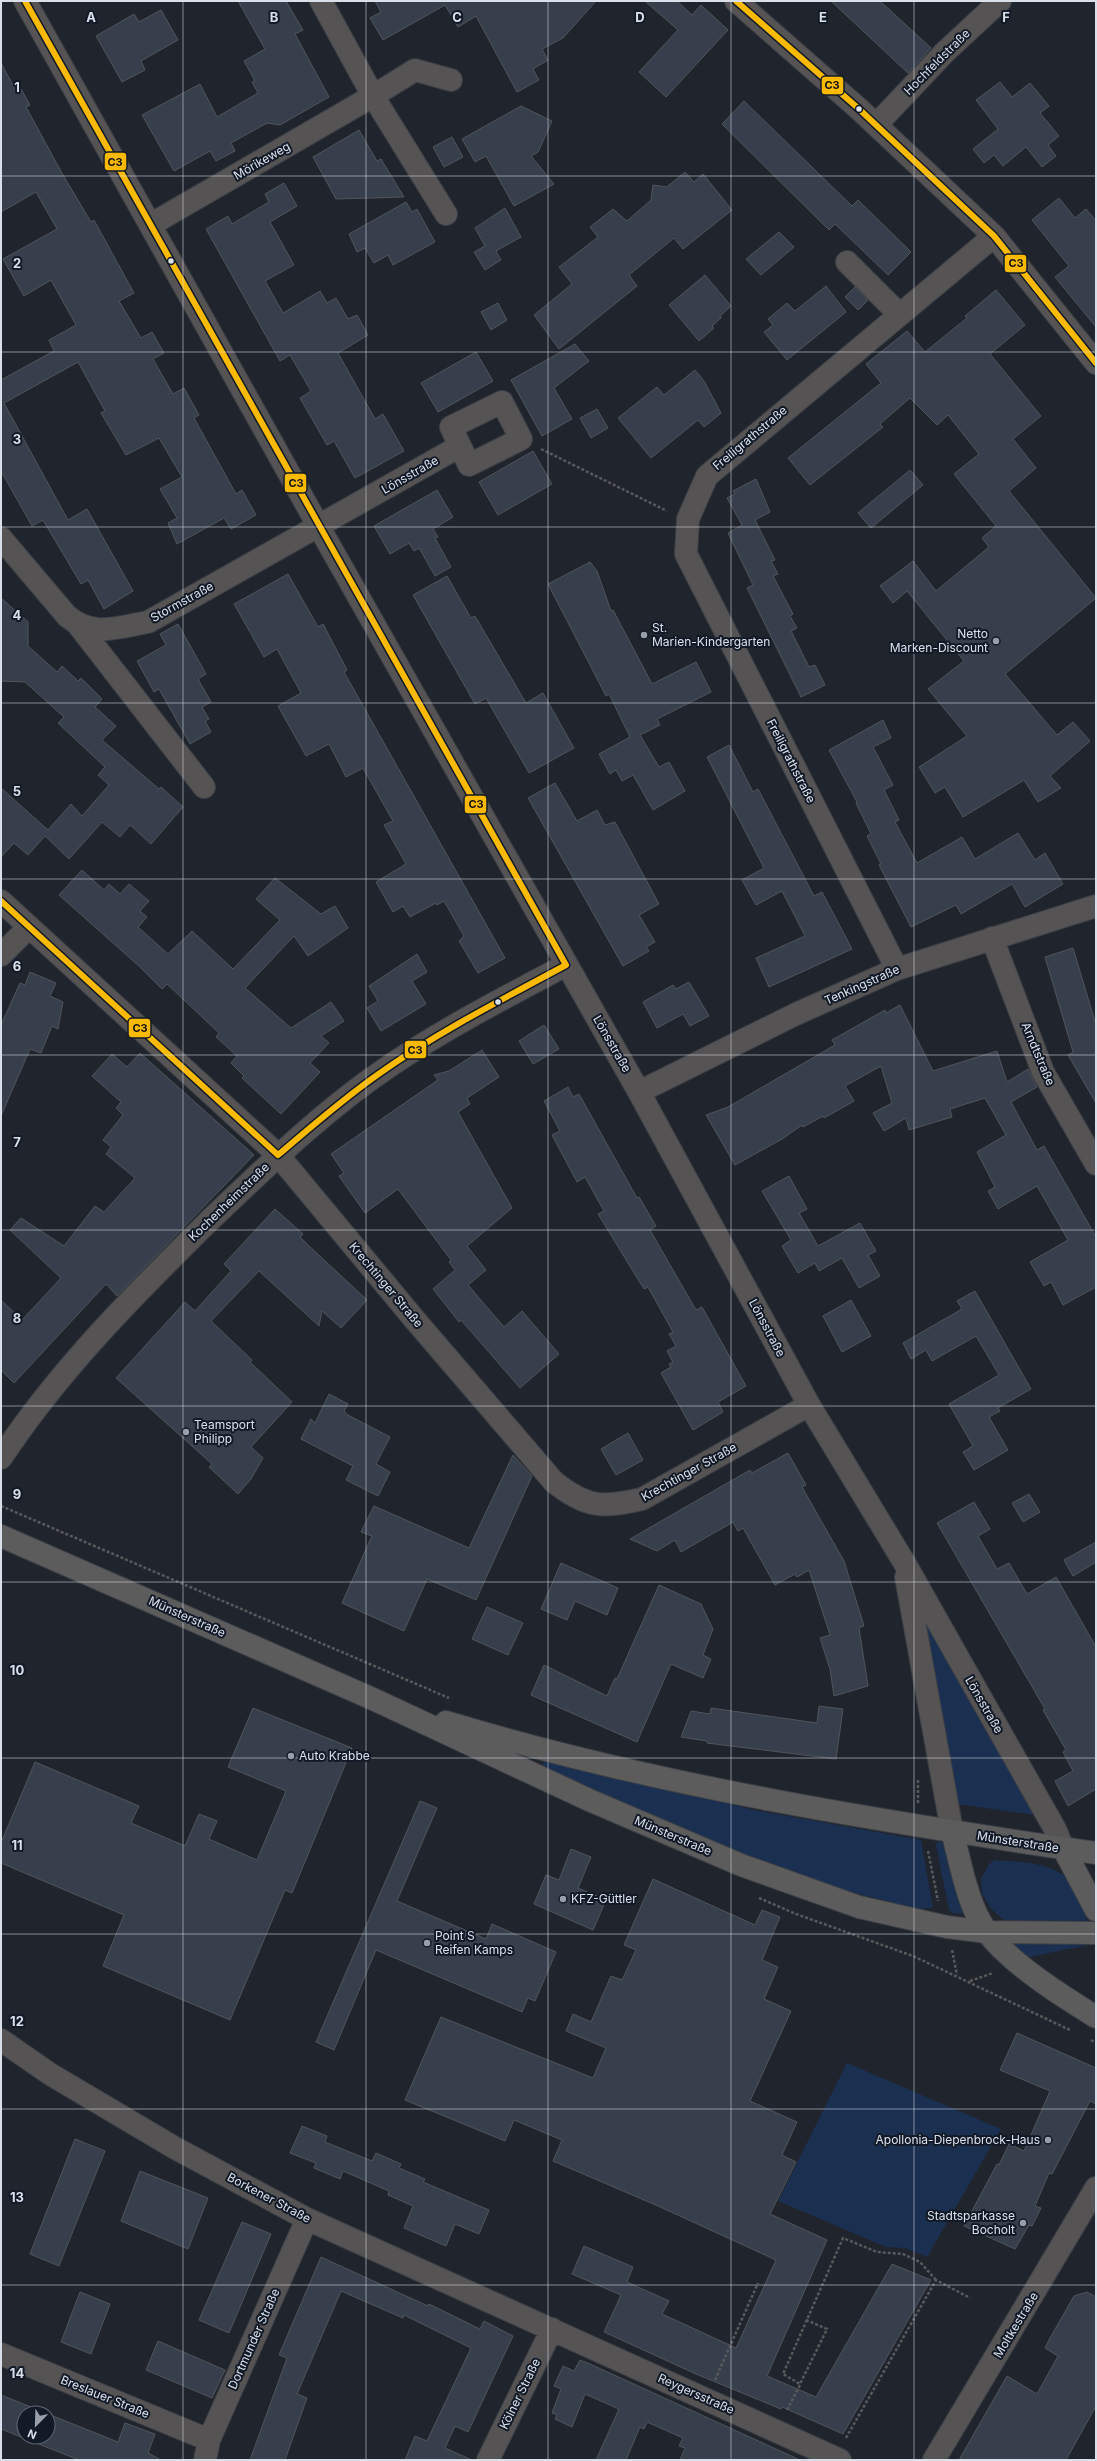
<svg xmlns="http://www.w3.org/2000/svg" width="1097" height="2461" viewBox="0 0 1097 2461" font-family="Inter,sans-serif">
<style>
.green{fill:#1b3050}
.building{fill:#373f4c;stroke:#51555b}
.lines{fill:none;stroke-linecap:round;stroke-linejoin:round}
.minor-casing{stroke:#3b3f46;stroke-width:24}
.major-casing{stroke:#3b3f46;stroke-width:24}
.path{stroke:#59595b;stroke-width:2.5;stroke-dasharray:3 2;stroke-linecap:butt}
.minor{stroke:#555353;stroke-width:22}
.major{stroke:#5d5c5d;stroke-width:22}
.bus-1-casing{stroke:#121a27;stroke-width:9}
.bus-1{stroke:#fbba00;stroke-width:6}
.grid{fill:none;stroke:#dae0ea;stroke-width:1;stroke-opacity:0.55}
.bus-dot{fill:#dae0ea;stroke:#121a27;stroke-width:1.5}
.poi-dot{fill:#999ea8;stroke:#121a27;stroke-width:1.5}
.labels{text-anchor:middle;stroke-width:4;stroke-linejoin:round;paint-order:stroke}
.street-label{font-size:12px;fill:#dae0ea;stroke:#121a27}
.poi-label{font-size:12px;fill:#dae0ea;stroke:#121a27;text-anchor:start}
.grid-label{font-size:13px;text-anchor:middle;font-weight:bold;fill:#dae0ea;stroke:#121a27;stroke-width:4;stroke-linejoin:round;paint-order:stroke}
.line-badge{stroke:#121a27;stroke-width:1.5}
.pale-badge-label{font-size:11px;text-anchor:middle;font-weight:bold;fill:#111}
</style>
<rect width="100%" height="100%" fill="#20242c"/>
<path class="green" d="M923 1620 957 1675 1036 1815 955 1804Z
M546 1759 754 1810 921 1840 933 1908C916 1911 896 1903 879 1899 764 1871 658 1816 549 1771L542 1765Z
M938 1841 943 1843 965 1914 953 1913 949 1910 936 1845Z
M995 1860C1019 1862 1056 1862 1071 1883 1079 1894 1083 1909 1087 1921L1004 1920 991 1909 982 1894 981 1879 989 1864Z
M1013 1941 1089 1943V1945L1029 1957 1011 1944Z
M847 2063 1001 2129 927 2257 905 2248 886 2247 778 2201Z"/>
<path class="building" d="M238 1H286L303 30 295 34 329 97 280 125 267 123 231 143 235 151 216 161 210 151 174 171 142 115 200 84 217 117 258 93 252 82 255 81 244 61 265 49Z
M375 1H596L563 38 542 49 548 60 533 69 539 80 517 92 476 16 458 27 445 5 383 40 370 18 381 12Z
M645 1H677L692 15 701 5 728 30 666 97 639 72 678 30Z
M831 1H880L931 48 908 73Z
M161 10 178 40 141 61 145 70 122 82 96 36 134 14 139 22Z
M1 63 16 91 21 89 30 105 26 107 63 175 91 222 94 220 134 293 119 301 141 338 152 332 164 353 153 359 173 394 184 388 199 415 194 418 236 494 242 490 256 515 231 529 224 518 177 544 168 523 177 518 160 489 182 477 159 438 126 455 101 413 105 411 78 362 4 403 68 520 87 509 133 591 104 609 88 580 81 584 43 520 32 526 1 471V380L54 351 49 340 76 325 51 280 24 296 3 259 57 229 36 192 1 212Z
M1000 82 1012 97 1030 83 1049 106 1040 113 1059 136 1048 145 1056 156 1042 167 1026 147 1003 166 994 155 984 163 973 149 998 129 976 100Z
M744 101 852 206 858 200 911 252 888 275 835 224 829 230 722 124Z
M521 106 552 121 538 152 531 156 554 184 514 206 486 156 475 162 462 139Z
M359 130 377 161 381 159 404 197 336 199 313 157Z
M452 137 463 157 444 167 433 147Z
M685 172 694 182 703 174 732 210 683 249 674 238 629 275 637 286 559 349 534 315 572 284 559 267 598 237 590 227 613 209 627 221 651 200 653 185 667 187Z
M284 183 297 206 270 222 294 265 265 281 283 313 320 291 327 303 336 298 348 319 357 315 368 335 338 353 375 419 383 414 404 451 355 478 334 441 327 445 300 398 311 391 290 355 280 361 206 229 228 216 232 224 269 202 265 194Z
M1059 198 1075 218 1086 209 1096 221V327L1055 277 1069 266 1032 220Z
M406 202 412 212 417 209 435 242 393 265 388 255 374 263 365 248 357 252 349 234Z
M505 208 521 237 496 251 501 260 485 270 474 252 485 246 475 228Z
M779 232 794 247 761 275 746 259Z
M705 275 731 306 720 316 721 318 712 326 714 328 699 341 669 305Z
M826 286 846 312 787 360 764 332 773 325 768 319 787 303 795 311Z
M855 287 868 300 858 310 845 297Z
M996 290 1025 325 990 354 1041 416 1013 439 1036 468 1009 491 1096 598 1005 674 1057 735 1073 722 1090 741 1050 776 1061 788 1038 802 1024 780 963 817 945 787 935 793 919 767 967 736 928 689 964 661 907 591 893 603 880 586 913 561 936 591 989 547 982 538 996 526 954 474 979 454 948 415 937 425 910 398 880 424 883 427 810 485 788 458 881 383 866 364 907 331 925 352 967 318 965 316Z
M498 303 507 320 491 330 481 312Z
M575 344 589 361 554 388 572 419 542 436 511 380Z
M476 352 493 381 438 412 421 383Z
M695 370 704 381 721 413 704 427 698 420 651 458 618 418 657 387 664 395Z
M597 409 608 428 591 438 580 418Z
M533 451 552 484 498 515 479 482Z
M910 470 923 485 871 528 858 513Z
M756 479 770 512 755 520 775 560 771 561 778 574 773 576 793 614 790 616 797 628 791 631 809 667 815 665 825 685 801 697 747 588 753 585 728 533 742 525 727 498 735 494 733 491Z
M437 490 453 517 433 529 438 537 435 538 451 567 435 576 419 548 414 551 409 543 390 554 374 526Z
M590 562 597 571 611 611 613 610 652 684 696 662 711 692 657 719 660 725 640 735 659 767 669 762 685 791 653 810 633 775 622 781 616 770 610 774 599 754 630 737 609 694 606 696 548 584Z
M288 574 318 627 323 624 347 670 344 672 505 958 478 973 459 941 464 936 444 901 437 905 436 903 410 917 403 906 393 912 376 882 406 864 384 825 393 821 363 768 346 777 329 744 306 756 278 706 301 693 277 649 264 657 234 604Z
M447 576 471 618 475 616 526 703 543 693 574 748 529 773 486 698 475 704 413 595Z
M1 598 28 622V646L57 672 62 666 78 681 81 678 102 699 95 707 116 726 102 740 159 789 161 787 183 807 151 844 130 825 120 837 102 822 69 859 45 836 28 855 14 843 1 857V788L48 830 71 804 82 816 109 785 98 775 105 767 58 723 64 717 25 682 1 681Z
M178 624 206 674 198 679 211 702 202 707 209 719 205 721 211 732 190 744 159 689 154 692 137 661 166 645 160 634Z
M883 720 891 738 873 747 893 785 884 790 899 820 895 822 917 863 962 837 975 859 1018 833 1035 860 1045 853 1063 884 1025 907 1012 884 961 914 956 905 911 927 879 865 881 864 867 836 871 834 856 803 857 802 829 750Z
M729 745 753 792 758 789 814 896 822 892 852 949 769 987 756 958 805 936 782 891 756 905 742 880 764 868 707 757Z
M555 783 577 821 597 810 605 825 615 822 659 904 639 915 655 942 646 947 649 951 623 966 528 798Z
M82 870 104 890 109 884 120 894 129 884 149 901 140 911 147 917 138 927 168 954 192 931 233 969 280 920 256 899 275 878 321 914 335 906 348 928 308 956 294 936 245 988 291 1028 331 1002 344 1021 321 1036 329 1043 310 1063 320 1072 281 1114 242 1078 244 1076 231 1063 237 1056 216 1037 219 1033 167 984 162 989 140 967 59 895Z
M1073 948 1096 1025V1103L1068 1055 1073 1052 1045 957Z
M417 954 427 972 412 981 426 1004 381 1031 367 1008 378 1001 369 986Z
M30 972 56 983 50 996 63 1002 58 1029 52 1026 41 1053 30 1049 1 1116V1025L20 983 25 985Z
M689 982 709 1016 690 1026 683 1014 657 1028 643 1002 673 985 676 989Z
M900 1005 933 1071 997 1051 1007 1082 1028 1069 1037 1087 1011 1102 1037 1150 1044 1146 1096 1237V1287L1063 1305 1051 1282 1044 1286 1030 1262 1068 1240 1037 1186 998 1209 988 1191 995 1187 977 1152 1006 1135 985 1098 950 1109 952 1117 909 1130 906 1118 884 1131 873 1113 892 1103 881 1066 845 1086 854 1101 824 1118 823 1116 803 1127 802 1125 782 1139 735 1165 706 1115 728 1107 835 1045 832 1040 885 1010 886 1013Z
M544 1025 559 1049 533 1064 519 1041Z
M482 1050 499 1077 467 1098 470 1104 458 1112 512 1208 467 1246 486 1270 468 1285 504 1327 522 1311 559 1354 520 1388 461 1320 459 1322 433 1289 455 1270 449 1262 451 1260 398 1189 365 1213 339 1176 344 1173 331 1154 438 1080 434 1075 449 1071Z
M140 1053 254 1155 117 1296 106 1284 14 1383 1 1370V1300L22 1320 61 1278 10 1230 21 1218 64 1246 95 1206 104 1212 135 1178 106 1154 111 1147 103 1140 123 1115 116 1108 121 1102 92 1076 112 1054 127 1067Z
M568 1087 573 1097 579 1094 637 1198 639 1197 656 1226 650 1230 696 1310 702 1307 746 1386 718 1402 723 1412 693 1430 661 1373 671 1367 669 1364 673 1362 667 1351 676 1346 669 1334 673 1332 648 1287 644 1289 598 1214 604 1211 585 1177 577 1182 552 1135 560 1131 544 1101Z
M789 1176 807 1209 799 1213 818 1246 860 1223 876 1251 868 1255 880 1276 859 1288 842 1258 819 1271 815 1263 798 1273 782 1246 791 1240 762 1191Z
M275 1209 303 1234 300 1237 308 1245 367 1300 341 1328 322 1311 319 1326 259 1271 211 1321 252 1360 250 1362 292 1402 251 1447 263 1458 251 1479 238 1494 209 1467 212 1464 116 1378 185 1302 195 1311 231 1271 224 1264Z
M975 1291 1031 1389 998 1408 1000 1411 989 1417 1008 1450 974 1470 963 1452 973 1446 949 1404 999 1375 976 1336 932 1361 926 1350 911 1359 903 1343 962 1309 957 1301Z
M851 1300 871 1336 842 1352 823 1316Z
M329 1394 348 1404 344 1411 346 1414 390 1437 376 1464 390 1472 378 1496 346 1480 353 1466 301 1439 311 1419 315 1423Z
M628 1433 643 1460 616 1475 601 1449Z
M788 1453 806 1485 802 1487 844 1561 864 1626 859 1628 868 1686 834 1696 830 1669 820 1638 830 1635 809 1570 797 1577 795 1574 775 1585 743 1528 738 1531 733 1522 681 1552 675 1540 657 1551 630 1539 750 1470 752 1473Z
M513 1455 532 1476 476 1600 427 1579 404 1631 342 1603 372 1536 361 1532 374 1506 469 1548Z
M1029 1494 1040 1512 1023 1522 1012 1503Z
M974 1502 990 1529 978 1536 997 1569 1009 1563 1027 1594 1056 1577 1096 1647V1789L1068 1806 1055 1781 1073 1771 1063 1752 1066 1750 1043 1710 1045 1709 937 1523Z
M1096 1542V1562L1073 1576 1064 1560Z
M561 1563 618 1588 607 1615 575 1601 567 1620 541 1609Z
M659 1585 701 1604 713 1629 703 1655 711 1659 703 1678 671 1664 637 1742 531 1695 544 1665 607 1696 615 1678 617 1679Z
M487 1607 523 1623 508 1655 472 1639Z
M819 1706 843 1709 836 1759 707 1743V1741L681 1737 691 1711 710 1714 711 1708 817 1723Z
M253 1708 352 1748 292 1893 285 1890 230 2020 103 1966 124 1915 1 1863V1843L35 1762 139 1806 131 1823 185 1846 199 1814 217 1821 209 1839 257 1860 286 1791 228 1767Z
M420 1801 437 1808 397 1901 486 1939 492 1924 556 1952 535 2001 528 1998 522 2012 376 1950 334 2050 316 2042Z
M571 1849 591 1857 578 1888 606 1900 593 1930 534 1904 546 1875 559 1880Z
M653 1879 755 1925 762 1910 780 1917 762 1960 778 1967 764 1999 791 2011 750 2101 797 2122 782 2155 796 2162 770 2214 827 2240 767 2376 816 2397 892 2264 931 2280 843 2434 782 2407 781 2409 696 2374 604 2332 621 2295 572 2274 584 2246 633 2267 627 2282 669 2301 662 2314 736 2348 776 2260 658 2206 553 2161 562 2140 514 2120 505 2141 405 2100 441 2017 593 2078 606 2048 566 2031 573 2014 591 2022 611 1976 622 1980 636 1950 624 1945Z
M1017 2033 1096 2068V2104L1090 2101 1052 2174 1049 2173 1035 2206 1041 2208 1032 2226 1029 2225 1015 2249 964 2226 997 2164 999 2165 1009 2144 1024 2151 1050 2091 1000 2070Z
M302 2126 327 2136 325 2142 372 2161 376 2153 401 2164 399 2168 425 2179 423 2182 489 2210 479 2234 455 2224 446 2246 404 2228 413 2206 388 2195 389 2191 343 2171 340 2179 314 2168 316 2163 290 2153Z
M75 2139 105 2151 59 2266 30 2254Z
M140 2171 208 2198 188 2249 121 2221Z
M242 2222 271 2234 229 2333 199 2320Z
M321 2257 428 2306 429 2304 480 2329 484 2321 513 2336 468 2432 455 2426 445 2448 472 2460H405L415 2436 427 2441 471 2348 404 2315 403 2318 341 2291 297 2394 307 2398 285 2460H250L287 2358 279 2355Z
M80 2292 110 2304 91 2354 61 2342Z
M1087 2292 1096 2297V2406L1066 2460H959L1007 2376 1037 2394 1058 2356 1045 2348 1050 2338 1074 2296Z
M158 2341 225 2370 212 2398 146 2370Z
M580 2360 590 2364 800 2460H680L685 2448 679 2446 683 2438 647 2422 644 2429 640 2427 626 2460H596L619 2409 585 2394 572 2427 555 2419 557 2415 552 2413 561 2389 554 2386 563 2366 574 2371Z
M1 2395 46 2413H24V2437H48V2414L118 2442 125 2423 155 2434 148 2453 161 2460H79L1 2429Z"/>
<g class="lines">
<g class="minor-casing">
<path id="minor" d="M25 1 319 527 639 1092 809 1405 904 1562 1055 1829 1063 1848
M321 1 373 96 446 214
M736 1 859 109 994 236 1096 363
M876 125 945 52 1000 1
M150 225 373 96 415 70 451 80
M847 262 899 314
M1 538 67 616C93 638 118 627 148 622L460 446 469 465 521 439 502 402 451 427 460 446
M79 626 204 787
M1 901 278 1155 415 1320 554 1482C587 1508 602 1508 642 1499L809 1405
M992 938 1043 1072 1096 1164
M1 955 29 927
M897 969 686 554 688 519 707 476 994 236
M639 1092 796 1014 897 969 1096 906
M1 1458C59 1370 135 1294 209 1221 268 1165 326 1108 394 1063 449 1026 508 996 566 965
M906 1577 952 1831
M1 2040 50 2074 175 2148 307 2219 840 2460
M1 2354 209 2440
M205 2460 209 2440 307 2219
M488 2460 552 2329
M934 2460 1096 2188"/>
</g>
<g class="major-casing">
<path id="major" d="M1 1536 373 1699 589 1800 741 1865 859 1907 947 1927 987 1932 1096 1933
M446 1722C658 1786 878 1821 1096 1853
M952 1831C961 1864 967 1905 987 1932 1011 1964 1062 1996 1096 2017
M1063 1848 1096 1910"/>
</g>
<path class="path" d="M541 449 667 511
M1 1506 449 1698
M918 1780V1803
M928 1851 938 1901
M759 1898 796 1914 913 1956 1070 2030
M952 1950 957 1975
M970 1981 993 1973
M1091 2040 1096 2043
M806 2320 827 2329 800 2384 783 2374 843 2238 877 2252 903 2254 920 2262 936 2280
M715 2380 758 2283
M787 2410 800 2385
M846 2438 936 2280 970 2298"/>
<use href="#minor" class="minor"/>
<use href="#major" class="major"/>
<g class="bus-1-casing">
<path id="bus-1" d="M25 1 566 965
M736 1 859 109 994 236 1096 363
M1 901 278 1155
M278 1155C311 1127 344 1098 380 1073 438 1032 503 999 566 965"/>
</g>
<use href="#bus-1" class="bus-1"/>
</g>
<path class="grid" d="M183 1V2460M366 1V2460M548 1V2460M731 1V2460M914 1V2460M1 176H1096M1 352H1096M1 527H1096M1 703H1096M1 879H1096M1 1055H1096M1 1230H1096M1 1406H1096M1 1582H1096M1 1758H1096M1 1934H1096M1 2109H1096M1 2285H1096"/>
<g class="bus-dot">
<circle cx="859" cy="109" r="3.5"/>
<circle cx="171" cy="261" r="3.5"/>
<circle cx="498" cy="1002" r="3.5"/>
</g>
<g class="poi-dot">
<circle cx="644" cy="635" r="4"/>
<circle cx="996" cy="641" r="4"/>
<circle cx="186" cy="1432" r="4"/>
<circle cx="291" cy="1756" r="4"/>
<circle cx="563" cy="1899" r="4"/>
<circle cx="427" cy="1943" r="4"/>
<circle cx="1048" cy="2140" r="4"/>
<circle cx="1023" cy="2223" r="4"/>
</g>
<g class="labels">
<g class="street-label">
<text transform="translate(937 62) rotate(-45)" y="4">Hochfeldstraße</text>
<text transform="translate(262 161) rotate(-30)" y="4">Mörikeweg</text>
<text transform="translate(750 438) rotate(-40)" y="4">Freiligrathstraße</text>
<text transform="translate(410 475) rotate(-30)" y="4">Lönsstraße</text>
<text transform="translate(182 602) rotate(-29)" y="4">Stormstraße</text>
<text transform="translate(791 761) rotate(63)" y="4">Freiligrathstraße</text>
<text transform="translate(862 985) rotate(-24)" y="4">Tenkingstraße</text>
<text transform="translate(612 1044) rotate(60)" y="4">Lönsstraße</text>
<text transform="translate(1038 1054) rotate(67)" y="4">Arndtstraße</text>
<text transform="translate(229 1202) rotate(-44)" y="4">Kochenheimstraße</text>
<text transform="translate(386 1285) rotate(50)" y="4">Krechtinger Straße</text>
<text transform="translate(767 1328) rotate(62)" y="4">Lönsstraße</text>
<text transform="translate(689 1472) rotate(-29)" y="4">Krechtinger Straße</text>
<text transform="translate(187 1617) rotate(24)" y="4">Münsterstraße</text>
<text transform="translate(984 1705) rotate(60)" y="4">Lönsstraße</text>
<text transform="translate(673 1836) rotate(23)" y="4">Münsterstraße</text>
<text transform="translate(1018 1842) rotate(9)" y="4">Münsterstraße</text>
<text transform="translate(269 2198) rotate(28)" y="4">Borkener Straße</text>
<text transform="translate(1016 2325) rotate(-59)" y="4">Moltkestraße</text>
<text transform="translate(254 2339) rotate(-66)" y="4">Dortmunder Straße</text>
<text transform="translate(520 2394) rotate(-64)" y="4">Kölner Straße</text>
<text transform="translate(696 2394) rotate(24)" y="4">Reygersstraße</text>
<text transform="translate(105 2397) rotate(22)" y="4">Breslauer Straße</text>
</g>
<g class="poi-label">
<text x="652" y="632">St.<tspan x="652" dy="14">Marien-Kindergarten</tspan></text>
<text x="988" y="638" text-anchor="end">Netto<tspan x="988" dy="14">Marken-Discount</tspan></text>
<text x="194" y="1429">Teamsport<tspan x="194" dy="14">Philipp</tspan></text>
<text x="299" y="1760">Auto Krabbe</text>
<text x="571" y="1903">KFZ-Güttler</text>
<text x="435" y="1940">Point S<tspan x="435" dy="14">Reifen Kamps</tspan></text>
<text x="1040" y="2144" text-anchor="end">Apollonia-Diepenbrock-Haus</text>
<text x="1015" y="2220" text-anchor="end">Stadtsparkasse<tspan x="1015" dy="14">Bocholt</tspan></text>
</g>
</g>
<g class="grid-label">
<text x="91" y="22">A</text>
<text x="274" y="22">B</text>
<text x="457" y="22">C</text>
<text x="640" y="22">D</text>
<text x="823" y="22">E</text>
<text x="1006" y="22">F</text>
<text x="17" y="92">1</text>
<text x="17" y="268">2</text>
<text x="17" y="444">3</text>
<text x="17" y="620">4</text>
<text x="17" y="796">5</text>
<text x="17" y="971">6</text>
<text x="17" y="1147">7</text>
<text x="17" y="1323">8</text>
<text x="17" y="1499">9</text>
<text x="17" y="1675">10</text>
<text x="17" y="1850">11</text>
<text x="17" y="2026">12</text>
<text x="17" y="2202">13</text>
<text x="17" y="2378">14</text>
</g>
<g class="line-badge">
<rect x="821" y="76" width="23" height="19" rx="4" fill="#fbba00"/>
<rect x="104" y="152" width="23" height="19" rx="4" fill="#fbba00"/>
<rect x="1004" y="254" width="23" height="19" rx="4" fill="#fbba00"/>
<rect x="284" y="473" width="23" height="20" rx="4" fill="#fbba00"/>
<rect x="464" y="795" width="23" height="19" rx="4" fill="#fbba00"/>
<rect x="128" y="1018" width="23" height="20" rx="4" fill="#fbba00"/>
<rect x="404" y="1040" width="23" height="19" rx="4" fill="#fbba00"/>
</g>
<g class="pale-badge-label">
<text x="832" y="89">C3</text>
<text x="115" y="166">C3</text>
<text x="1016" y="267">C3</text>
<text x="296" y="487">C3</text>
<text x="476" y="808">C3</text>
<text x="140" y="1032">C3</text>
<text x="415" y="1054">C3</text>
</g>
<rect width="1097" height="2461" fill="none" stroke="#dae0ea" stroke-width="4"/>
<g transform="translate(36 2425) rotate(203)"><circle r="19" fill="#121a27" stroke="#626975"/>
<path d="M0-3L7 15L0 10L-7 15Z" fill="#999ea8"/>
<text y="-6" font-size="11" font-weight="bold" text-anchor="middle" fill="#dae0ea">N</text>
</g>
</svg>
